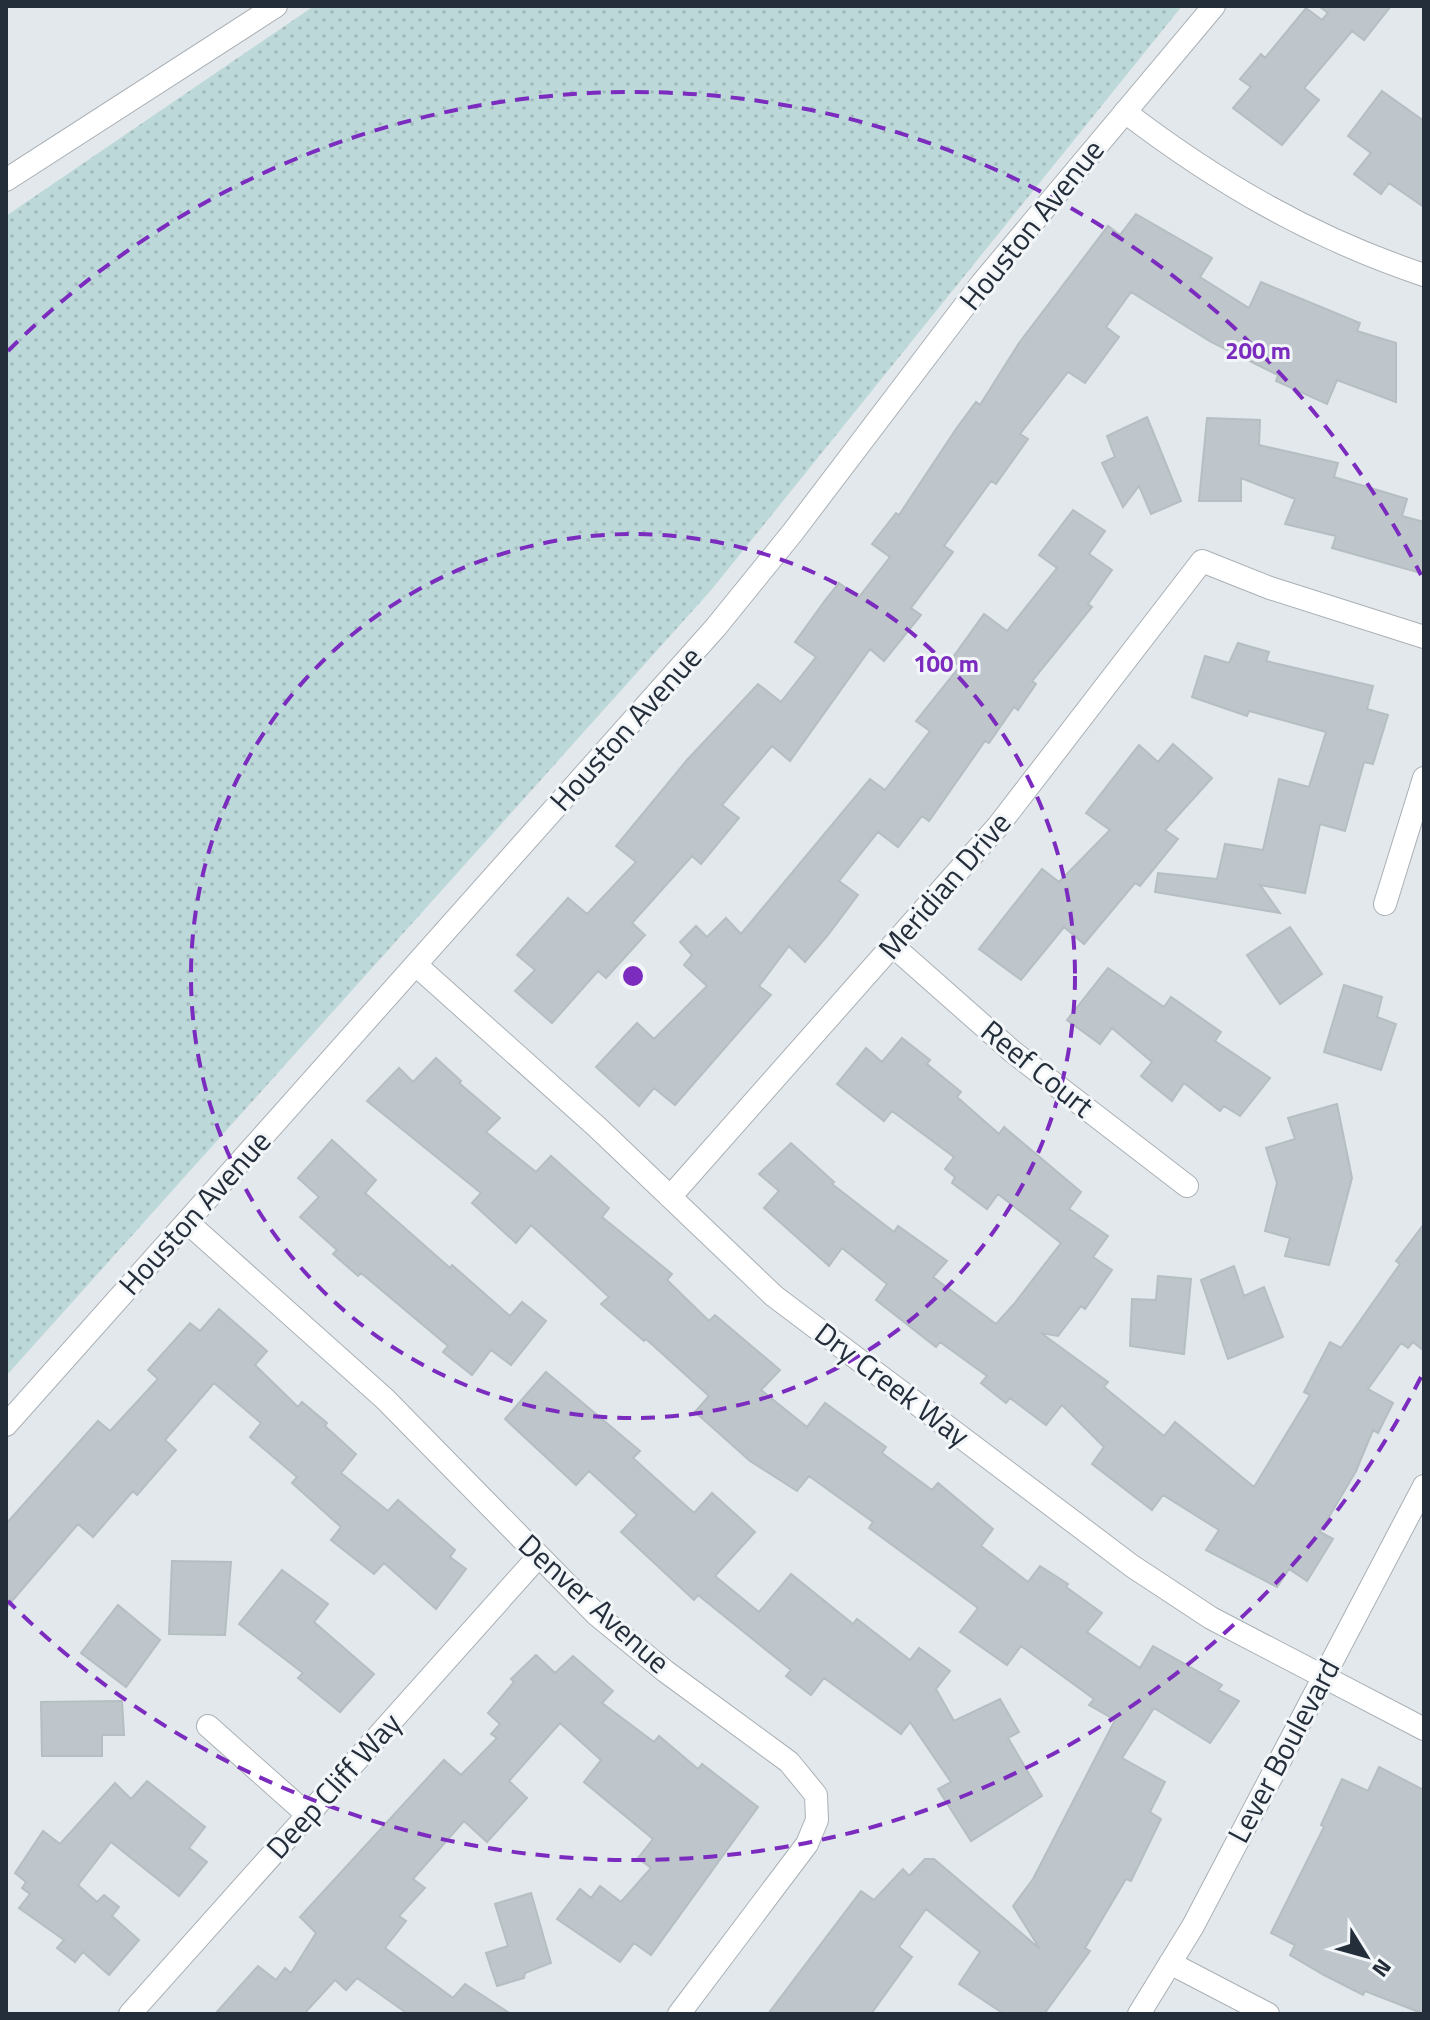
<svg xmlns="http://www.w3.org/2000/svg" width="1430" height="2020" viewBox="0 0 1430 2020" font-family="'Titillium Web',sans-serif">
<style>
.grass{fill:url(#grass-dots)}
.building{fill:#bfc6cb;stroke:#b5bec3;stroke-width:2}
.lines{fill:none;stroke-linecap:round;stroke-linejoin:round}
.minor-casing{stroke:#a9b0b6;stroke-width:24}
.tertiary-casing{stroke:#a9b0b6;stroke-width:24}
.minor{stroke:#fff;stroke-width:22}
.tertiary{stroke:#fff;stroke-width:22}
.ring{fill:none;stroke:#7b2cbf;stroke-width:4;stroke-dasharray:14 10}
.labels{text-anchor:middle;stroke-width:6;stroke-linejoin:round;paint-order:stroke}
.street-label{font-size:30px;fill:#242e3a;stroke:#f2f6f8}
.centre{fill:#7b2cbf;stroke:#f2f6f8;stroke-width:4}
.ring-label{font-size:24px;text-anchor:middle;font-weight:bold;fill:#7b2cbf;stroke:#f2f6f8;stroke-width:6;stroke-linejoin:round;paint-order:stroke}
</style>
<defs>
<pattern id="grass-dots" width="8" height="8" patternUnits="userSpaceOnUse" patternTransform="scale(2)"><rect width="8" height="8" fill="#bdd8d9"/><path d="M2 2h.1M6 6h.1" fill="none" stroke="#a2babb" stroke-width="1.8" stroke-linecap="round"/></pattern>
</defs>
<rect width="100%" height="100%" fill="#e2e8eb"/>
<path class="grass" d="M314 6H1182L712 589 6 1376V216Z"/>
<path class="building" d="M1319 6H1391L1364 40 1352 31 1304 88 1319 100 1282 145 1233 108 1251 87 1240 79 1261 54 1265 58 1306 8 1322 20 1328 13Z
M1382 91 1424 121V207L1389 183 1381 194 1354 174 1371 153 1348 136Z
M1136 214 1212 258 1200 277 1249 308 1261 282 1360 323 1357 331 1396 343V402L1337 380 1327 404 1276 381 1278 375 1211 342 1131 292 1106 327 1119 337 1085 383 1068 372 1020 434 1028 439 996 484 991 481 944 546 953 552 911 608 921 615 884 661 870 649 790 761 772 746 722 805 739 818 701 864 692 856 632 923 645 935 606 978 598 971 552 1023 515 991 535 970 517 955 568 898 587 914 636 862 616 846 687 760 758 684 781 702 816 657 795 642 826 599 839 583 859 597 890 557 872 544 896 513 899 515 956 429 976 402 980 405 1019 343 1108 226 1120 235Z
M1147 417 1181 501 1151 514 1139 486 1123 507 1102 463 1115 457 1107 436Z
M1207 418 1260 420 1259 445 1338 463 1334 477 1407 499 1402 516 1424 522V574L1332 548 1336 536 1285 524 1295 499 1241 478V501H1199Z
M1073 510 1105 531 1089 554 1112 570 1088 604 1092 607 1032 681 1036 684 1018 710 1014 707 989 743 985 741 929 821 922 816 898 847 878 832 839 881 858 895 828 935 805 962 789 946 759 986 771 995 675 1105 654 1088 639 1106 596 1067 637 1023 654 1039 707 986 684 965 692 955 680 942 696 926 707 937 726 918 741 934 870 779 885 790 930 731 916 721 960 666 951 660 984 614 1007 631 1057 568 1039 555Z
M1238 643 1269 652 1266 661 1373 686 1367 709 1388 715 1373 764 1364 762 1345 831 1320 824 1305 893 1260 885 1280 913 1155 892 1158 873 1217 879 1225 844 1263 850 1279 779 1309 787 1326 732 1249 711 1247 716 1192 697 1205 656 1229 663Z
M1173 744 1212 778 1165 830 1178 839 1140 886 1135 883 1084 944 1064 927 1021 980 979 949 1042 869 1059 882 1110 830 1086 813 1139 745 1158 762Z
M1290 927 1322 974 1280 1004 1247 955Z
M1108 968 1164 1007 1171 997 1221 1032 1215 1041 1270 1078 1240 1116 1224 1106 1220 1111 1184 1083 1172 1101 1141 1076 1152 1062 1112 1028 1100 1044 1067 1020Z
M1344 985 1382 997 1377 1017 1396 1024 1381 1070 1324 1052Z
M902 1038 930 1060 927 1064 961 1092 957 1097 999 1134 1004 1127 1081 1192 1069 1209 1108 1236 1093 1257 1112 1270 1085 1309 1081 1306 1058 1336 1041 1333 1108 1382 1104 1387 1164 1436 1175 1422 1254 1487 1310 1395 1304 1392 1330 1342 1341 1348 1400 1264 1396 1261 1424 1224V1351L1413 1342 1408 1348 1401 1343 1368 1389 1393 1403 1378 1433 1373 1430 1356 1471 1320 1532 1333 1539 1307 1581 1289 1569 1277 1587 1206 1550 1219 1530 1163 1495 1152 1510 1092 1464 1104 1447 1062 1405 1046 1425 1010 1398 1006 1403 981 1383 987 1376 940 1342 936 1347 876 1300 887 1284 842 1248 829 1266 764 1208 779 1191 759 1174 791 1143 834 1182 832 1184 894 1232 898 1226 947 1261 933 1277 996 1324 1014 1304 1061 1243 998 1194 987 1209 952 1183 955 1177 945 1169 954 1157 892 1111 884 1121 837 1084 866 1048 882 1062Z
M436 1058 461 1081 459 1083 500 1118 486 1132 536 1172 551 1156 609 1208 602 1217 672 1274 667 1280 709 1321 715 1315 780 1370 761 1390 807 1427 825 1403 886 1447 882 1453 932 1490 938 1483 993 1529 981 1546 1028 1582 1040 1566 1068 1584 1066 1587 1102 1613 1087 1632 1140 1668 1153 1646 1222 1685 1218 1690 1239 1701 1210 1743 1154 1708 1122 1758 1165 1782 1150 1812 1161 1819 1131 1881 1126 1879 1085 1948 1090 1951 1044 2014H1004L959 1984 980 1952 926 1909 899 1947 912 1957 871 2014H768L861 1891 874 1900 903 1869 909 1876 925 1859H934L1040 1949 1013 1906 1033 1879 1115 1720 1089 1705 1094 1699 1021 1646 1007 1665 960 1632 978 1608 869 1528 873 1522 809 1476 797 1491 750 1461 695 1412 709 1396 646 1339 644 1341 601 1304 609 1297 531 1225 516 1243 472 1203 481 1193 367 1101 399 1068 413 1082Z
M1337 1104 1352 1178 1329 1265 1285 1256 1290 1238 1265 1231 1277 1183 1266 1148 1295 1139 1288 1118Z
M332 1140 376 1180 365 1193 450 1268 452 1265 510 1316 522 1302 546 1321 511 1365 491 1350 472 1375 443 1352 448 1346 361 1273 358 1276 333 1254 337 1250 300 1217 319 1197 298 1178Z
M1234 1266 1244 1296 1264 1287 1283 1337 1228 1359 1201 1280Z
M1158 1276 1191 1279 1184 1354 1130 1346 1132 1299 1156 1300Z
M219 1309 267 1351 255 1365 298 1407 302 1402 327 1423 325 1426 356 1454 341 1473 388 1511 398 1500 455 1550 450 1557 466 1569 436 1609 384 1563 374 1574 331 1540 341 1527 292 1483 297 1477 250 1437 261 1423 214 1383 165 1440 176 1450 137 1495 133 1491 93 1537 78 1524 6 1608V1524L98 1421 110 1431 158 1379 148 1370 190 1323 200 1331Z
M546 1372 640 1451 633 1458 694 1513 712 1493 755 1532 715 1576 759 1612 791 1574 853 1624 857 1619 910 1660 919 1648 950 1671 936 1689 954 1721 1000 1699 1019 1732 1008 1738 1042 1796 971 1841 938 1789 951 1782 910 1722 901 1734 824 1678 811 1695 786 1676 791 1670 698 1595 694 1600 621 1532 637 1515 589 1471 576 1485 505 1419Z
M172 1561 231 1562 225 1635 169 1634Z
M282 1570 328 1604 314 1622 374 1674 340 1712 298 1678 303 1673 239 1624Z
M118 1605 160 1640 126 1687 81 1653Z
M536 1655 555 1673 573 1656 613 1691 602 1703 654 1742 659 1736 698 1769 702 1764 758 1807 651 1955 634 1943 620 1962 557 1919 580 1889 591 1898 600 1886 621 1902 651 1868 638 1858 653 1839 584 1782 601 1760 560 1723 509 1781 527 1798 487 1842 464 1821 413 1879 425 1888 399 1916 406 1921 385 1948 453 1998 465 1984 511 2014H408L357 1978 346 1990 335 1980 304 2014H215L258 1966 276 1980 285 1968 291 1973 316 1933 300 1917 444 1760 461 1775 497 1738 491 1734 500 1724 488 1713 514 1682 511 1679Z
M122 1701 124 1735H102V1756H42L41 1702Z
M1379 1767 1424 1790V2014L1365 1991 1363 1995 1324 1975 1290 1955 1295 1945 1271 1933 1324 1827 1321 1825 1342 1779 1368 1791Z
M147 1781 205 1827 189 1848 207 1862 179 1896 111 1842 78 1885 97 1902 104 1895 119 1907 112 1916 139 1940 109 1975 83 1952 75 1962 57 1948 64 1940 19 1908 30 1894 22 1888 26 1882 15 1873 43 1831 60 1844 115 1783 131 1799Z
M531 1893 551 1963 525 1973 524 1978 497 1986 486 1953 508 1946 495 1904Z"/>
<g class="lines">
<g class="minor-casing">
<path id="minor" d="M6 180 276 6
M1385 904 1424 778
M893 946 1013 1052 1187 1186
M416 965 597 1127 774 1296 1132 1566 1211 1618 1424 1729
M670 1197 998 826 1202 561 1270 588 1424 637
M187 1222 385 1399 597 1615 665 1671 789 1762 816 1795 817 1820 807 1844 679 2014
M6 1425 716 627 793 532 982 283 1214 6
M208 1726 308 1815
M1170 1963 1268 2014
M130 2014 538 1557
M1139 2014 1193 1926 1424 1486"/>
</g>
<g class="tertiary-casing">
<path id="tertiary" d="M1125 112C1218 183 1313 238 1424 275"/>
</g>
<use href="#minor" class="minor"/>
<use href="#tertiary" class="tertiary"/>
</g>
<g class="ring">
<circle cx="633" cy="976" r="442"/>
<path d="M1421 1377A884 884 0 0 1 8 1601M8 351A884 884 0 0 1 1421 575"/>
</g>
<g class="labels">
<g class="street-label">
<text transform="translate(1032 225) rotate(-51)" y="10">Houston Avenue</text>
<text transform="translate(626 729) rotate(-48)" y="10">Houston Avenue</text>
<text transform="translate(945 886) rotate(-49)" y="10">Meridian Drive</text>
<text transform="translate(1037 1069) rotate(39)" y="10">Reef Court</text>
<text transform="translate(195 1213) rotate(-48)" y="10">Houston Avenue</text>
<text transform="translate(892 1385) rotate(37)" y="10">Dry Creek Way</text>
<text transform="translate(594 1604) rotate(42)" y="10">Denver Avenue</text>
<text transform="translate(1284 1751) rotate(-62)" y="10">Lever Boulevard</text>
<text transform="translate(334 1786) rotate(-48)" y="10">Deep Cliff Way</text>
</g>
</g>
<circle cx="633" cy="976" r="12" class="centre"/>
<g class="ring-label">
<text x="1258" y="359">200 m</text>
<text x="946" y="672">100 m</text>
</g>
<rect width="1430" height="2020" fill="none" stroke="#242e3a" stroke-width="16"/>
<g transform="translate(1366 1956) rotate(127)" stroke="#f2f6f8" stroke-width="6" paint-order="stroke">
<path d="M0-6L14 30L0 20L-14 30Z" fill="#242e3a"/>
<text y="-12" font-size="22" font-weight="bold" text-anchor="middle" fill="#242e3a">N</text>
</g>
</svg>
